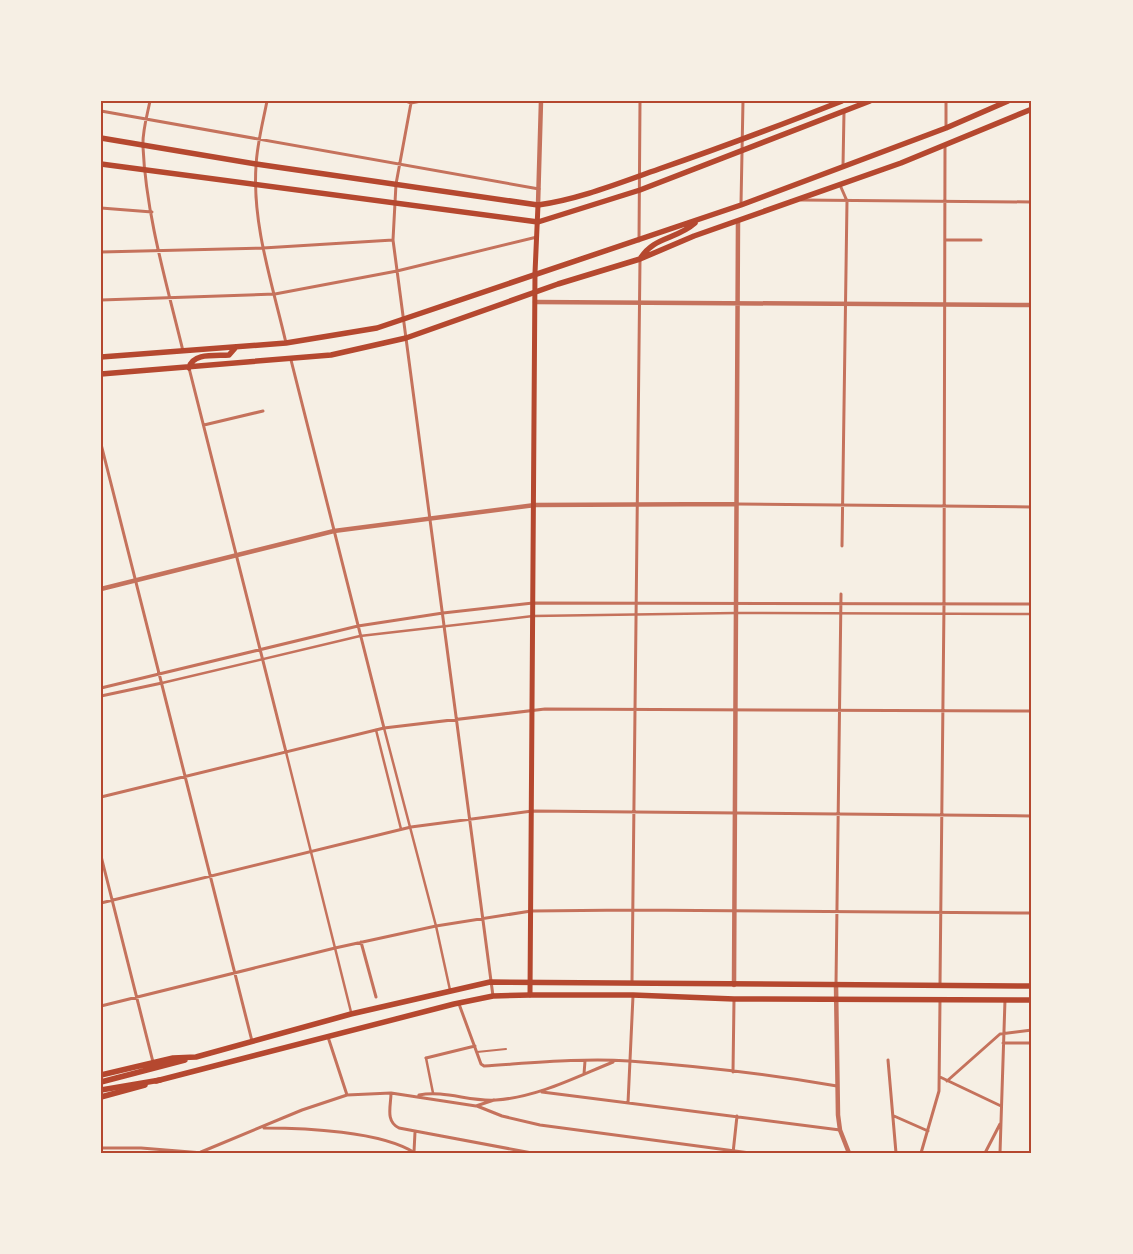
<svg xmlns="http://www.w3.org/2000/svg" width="1133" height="1254" viewBox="0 0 1133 1254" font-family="'Noto Serif',serif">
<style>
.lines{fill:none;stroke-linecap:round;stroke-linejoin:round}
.service{stroke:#c5725c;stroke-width:2}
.pedestrian{stroke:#c5725c;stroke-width:2.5}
.minor{stroke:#c5725c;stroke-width:3}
.tertiary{stroke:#c5725c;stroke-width:4.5}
.secondary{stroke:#b5482f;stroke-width:5}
.primary{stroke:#b5482f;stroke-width:5.5}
.trunk{stroke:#b5482f;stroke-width:5.5}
.neatline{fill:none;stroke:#b5482f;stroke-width:2}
</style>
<rect width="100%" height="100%" fill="#f6efe4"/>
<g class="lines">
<path class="service" d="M477 1052 506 1049"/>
<path class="pedestrian" d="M162 683 360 636 533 616 736 613 1032 614
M384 728 436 926 450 990
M376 730 401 829
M286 752 351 1012
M426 1058 433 1093"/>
<path class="minor" d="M150 101C147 116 142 132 143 147 146 215 167 285 183 351
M267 101C263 122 257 144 256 166 252 225 273 286 286 343
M406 101 411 103 421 101
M411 103 396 184 393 240 493 996
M101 111 539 189
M946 127V101
M843 166 844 112
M840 185 847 201 842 546
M801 200 1032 202
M741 204 743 101
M101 208 152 212
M946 240H981
M639 241 640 101
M101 252 263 248 393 240
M101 300 275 294 397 271 537 237
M291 360 384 728
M189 368 286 752
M204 425 263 411
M101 444 252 1041
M737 504 1032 507
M101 688 358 626 443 613 533 603 1032 604
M101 696 162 683
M101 797 384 728 545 709 1032 711
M101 856 153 1062
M101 903 411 827 532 811 1032 816
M361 942 376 997
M632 982 640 259
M836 984 841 594
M940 985 944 604 945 145
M459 1004 481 1064 484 1066C532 1063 581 1058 629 1061 698 1066 768 1074 837 1086
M101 1006 335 948 436 926 531 911 632 910 1032 913
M328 1037 347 1095
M1003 1043H1032
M426 1058 475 1046
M888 1060 896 1153
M733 1072 734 1000
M584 1074 585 1061
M940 1077 1001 1106
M947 1081 1000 1034 1032 1030
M542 1092 840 1130
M391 1093C391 1106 385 1121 399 1128L532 1153
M419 1095C445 1090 470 1102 496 1100 538 1097 574 1078 613 1062
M628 1103 633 996
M477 1106 502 1116 540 1125 750 1153
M894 1116 928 1131
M264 1128C304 1128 381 1131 415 1153
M101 1148H141L203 1153
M201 1152 302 1110 347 1095 391 1093 476 1106 494 1100
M414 1152 415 1132
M733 1153 737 1116
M921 1153 939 1091 940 1000
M985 1153 1000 1124
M1000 1153 1005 1000"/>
<path class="tertiary" d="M538 205 541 101
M535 302 1032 305
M101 589 334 531 535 505 737 504
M734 985 738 222
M836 985 838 1115 840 1130 849 1153"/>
<path class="secondary" d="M530 995 535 273 538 205"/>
<path class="primary" d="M101 138 256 164 538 205C580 199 619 183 659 169 720 148 781 125 842 101
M101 164 538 222 640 190 870 101
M640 259C654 236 676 240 695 223
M101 357 286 343 377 328 741 205 946 128 1008 101
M189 368C192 352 217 356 229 355L236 347
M101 374 331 355 406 338 558 284 640 259 694 236 901 163 1032 109
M101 1075 173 1058 196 1057 351 1014 490 982 1032 986
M156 1081 454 1004 493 996 530 995H633L734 999 1032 1000
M101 1082 185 1060
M101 1097 145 1085"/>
<path class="trunk" d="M101 1090 160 1080"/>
</g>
<rect width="1133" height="1254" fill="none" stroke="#f6efe4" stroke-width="205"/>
<rect x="102" y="102" width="928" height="1050" class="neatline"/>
</svg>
